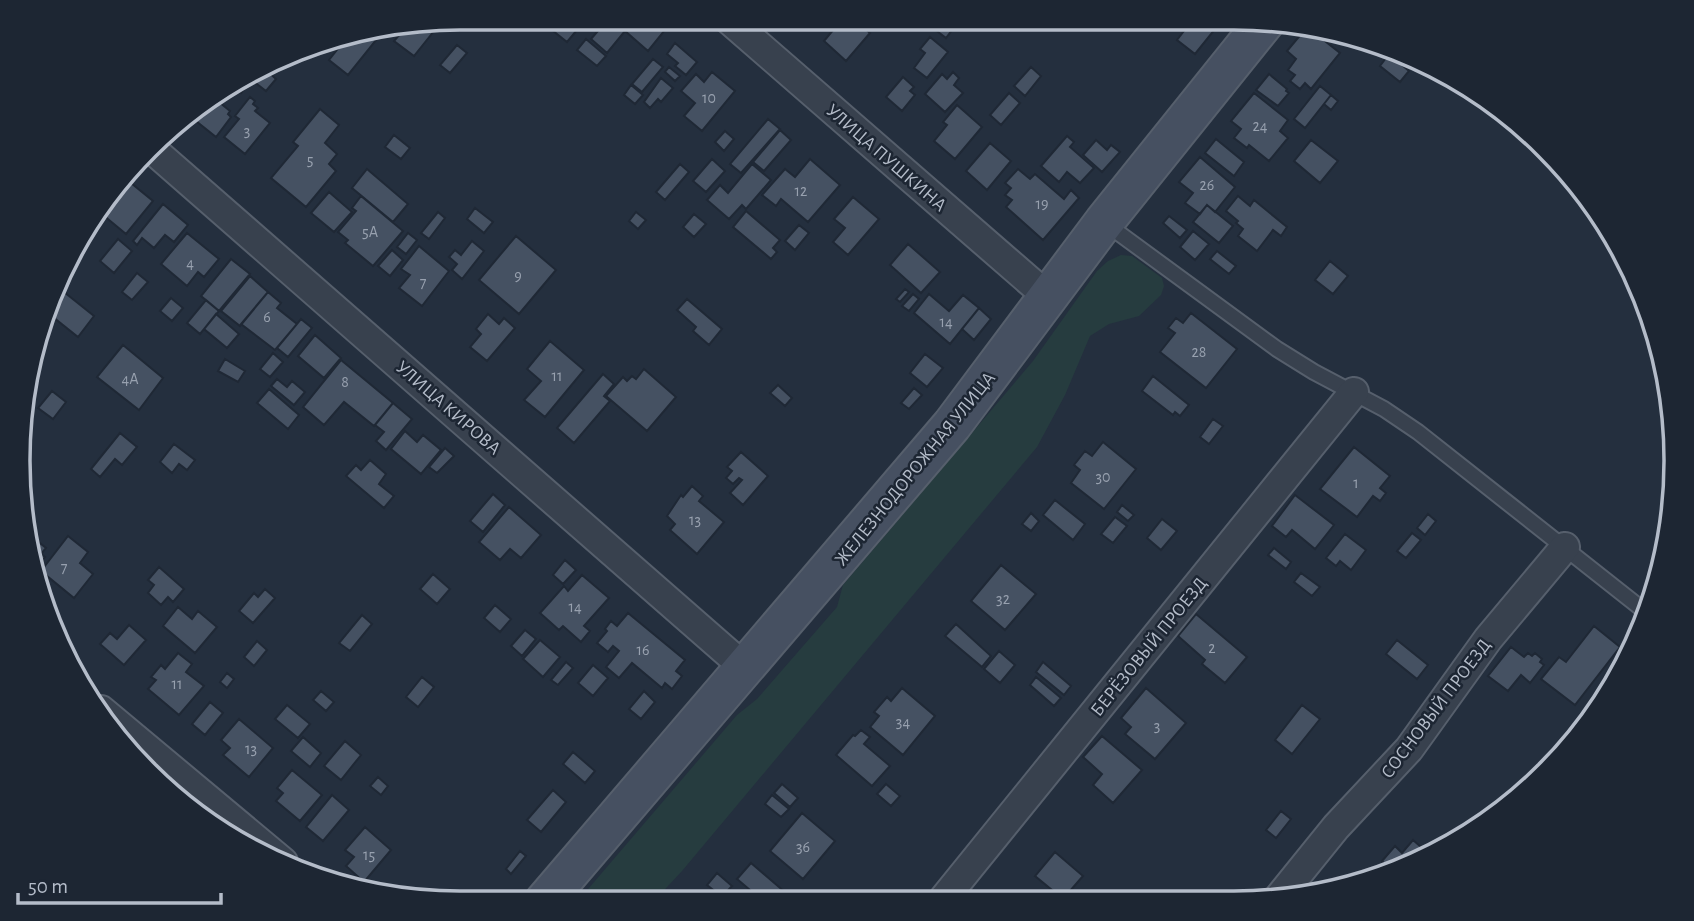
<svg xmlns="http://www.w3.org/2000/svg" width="1694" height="921" viewBox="0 0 1694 921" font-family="'Alegreya Sans',sans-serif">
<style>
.green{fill:#263c3f}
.building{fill:#455162;stroke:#1f2835;stroke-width:2}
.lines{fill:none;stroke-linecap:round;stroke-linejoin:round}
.lane-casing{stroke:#565f6c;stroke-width:18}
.street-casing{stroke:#565f6c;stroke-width:32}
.secondary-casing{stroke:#565f6c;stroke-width:42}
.lane{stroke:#38414e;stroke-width:14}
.street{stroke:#38414e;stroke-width:28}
.secondary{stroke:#465061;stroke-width:38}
.labels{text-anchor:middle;stroke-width:5;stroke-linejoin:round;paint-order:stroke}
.number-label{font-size:16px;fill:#98a1af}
.street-label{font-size:19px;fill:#b4bcc9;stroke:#1d2633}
.rim{fill:none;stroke:#b4bcc9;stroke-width:3.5}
</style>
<rect width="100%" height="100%" fill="#242f3e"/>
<path class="green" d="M1121 255 1132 256 1162 278 1164 286 1161 295 1139 316 1109 324 1090 336 1065 395 1037 447 682 871 653 902H577L737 715 757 699 837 607 843 585 1033 361 1097 271 1108 261Z"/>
<path class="building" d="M497 18H518L510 28Z
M562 18 568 23 575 18 582 24 567 42 552 30Z
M609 18H651L665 30 648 51 625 31 607 53 591 39Z
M805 18H822L813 29 803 20Z
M870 18H884L878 25Z
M920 18H961L946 38Z
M1166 18H1181L1176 26Z
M1194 18H1224L1195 54 1177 40Z
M844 19 851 24 855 20 870 33 846 61 824 41 834 29 831 26 836 20 840 23Z
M442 21 414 56 394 41 406 27Z
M1307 27 1340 53 1311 89 1305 83 1300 89 1290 81 1295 75 1288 70 1296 59 1287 51Z
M377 31 381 34 348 75 329 60 348 36Z
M930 37 948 52 927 78 914 68 925 53 920 49Z
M586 39 606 56 597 66 577 50Z
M675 43 697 62 686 75 675 66 678 63 667 54Z
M457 45 467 53 450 73 440 65Z
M1389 54 1409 71 1400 82 1380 66Z
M1404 56 1444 72 1436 81Z
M653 59 663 67 642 92 632 84Z
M669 67 680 76 675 81 665 72Z
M1031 67 1041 76 1025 96 1014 86Z
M265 69 276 79 266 91 249 78Z
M712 72 735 91 702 131 684 116 695 103 681 91 696 74 704 82Z
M953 72 959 78 954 85 963 93 945 112 925 94 942 74 947 79Z
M1269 74 1287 89 1286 91 1289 93 1278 106 1256 90Z
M903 77 914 87 910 91 915 95 902 111 886 97Z
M661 78 673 88 661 102 658 99 650 108 644 102Z
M245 80 249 83 241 93 233 87Z
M631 85 643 95 635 104 624 95Z
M1320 86 1331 95 1305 128 1294 119Z
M1009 93 1020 103 1001 125 990 115Z
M1254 93 1288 120 1280 131 1288 138 1269 161 1249 145 1247 148 1234 138 1241 129 1231 121Z
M1331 95 1338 101 1331 110 1324 104Z
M250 97 255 101 253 104 258 108 255 111 270 123 245 154 224 137 239 119 235 116Z
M212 102 216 105 219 102 230 111 228 114 231 117 216 137 196 121Z
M957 105 982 127 955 159 934 141 947 125 943 122Z
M320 109 339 125 325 143 337 154 329 164 336 171 306 207 271 178 298 146 293 142Z
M768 119 780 129 741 173 730 164Z
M780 130 791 140 764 171 753 162Z
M725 131 734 139 724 151 715 142Z
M394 135 410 148 401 159 385 147Z
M1067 136 1074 142 1070 147 1094 168 1080 183 1067 172 1059 182 1041 166Z
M1216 139 1244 162 1234 176 1205 153Z
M1096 140 1107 150 1111 145 1120 152 1102 172 1083 155Z
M1311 140 1338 161 1320 183 1294 161Z
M990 143 1011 161 987 190 966 171Z
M1200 157 1235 187 1215 212 1207 205 1200 214 1185 203 1193 193 1179 182Z
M712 159 725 171 706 192 693 181Z
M810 159 840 185 808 222 781 199 776 206 762 195 785 169 795 177Z
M680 164 689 172 665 200 656 192Z
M752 164 771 180 746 209 742 205 729 219 707 200 720 185 728 193Z
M367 169 408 204 393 222 352 188Z
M1018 169 1030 179 1035 174 1064 199 1071 190 1079 198 1043 240 1006 207 1012 200 1005 195 1011 188 1005 183Z
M126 179 153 201 126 234 97 210Z
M329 192 352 212 334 232 311 213Z
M361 196 403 231 373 266 345 243 348 240 338 232 356 211 352 208Z
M1238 196 1250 206 1254 200 1287 227 1281 236 1273 230 1257 251 1238 236 1243 229 1236 223 1238 221 1226 211Z
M853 197 879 219 848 255 833 242 845 228 834 219Z
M163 204 188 225 174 242 165 235 154 248 142 238 137 245 133 241Z
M1207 205 1233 226 1219 243 1193 222Z
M475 208 493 222 484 233 467 219Z
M746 211 780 240 773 248 777 252 771 259 733 227Z
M438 212 445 218 429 239 421 233Z
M636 212 646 220 638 229 629 221Z
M694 214 706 224 694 237 683 227Z
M1169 216 1187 230 1180 238 1163 223Z
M799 225 809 233 795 250 785 241Z
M1193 231 1209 244 1195 260 1180 247Z
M187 233 219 259 204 277 198 272 187 286 161 264Z
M408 233 417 240 406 254 397 247Z
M516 236 556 270 519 314 479 280Z
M118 239 132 251 114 273 100 261Z
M472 241 484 251 462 279 452 270 457 264 449 257 455 250 461 255Z
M908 244 940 272 921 293 890 265Z
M419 246 449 271 422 306 399 288 410 275 401 269Z
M392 250 403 260 390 276 378 266Z
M1217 251 1236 266 1229 274 1210 259Z
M231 259 250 274 219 311 201 296Z
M1330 261 1348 276 1333 294 1315 280Z
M137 273 148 282 132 300 122 292Z
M250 276 268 292 240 326 221 311Z
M905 289 909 292 900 302 896 299Z
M64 292 94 316 78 337 48 313Z
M268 292 281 303 277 308 297 324 275 350 241 324Z
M913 294 919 299 909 311 902 306Z
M929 294 949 311 963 295 979 308 950 344 914 313Z
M171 298 183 308 172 321 160 311Z
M687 299 722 329 709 345 693 331 696 327 677 310Z
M206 300 219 311 200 334 187 323Z
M979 308 991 319 974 340 962 329Z
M1191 313 1237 349 1206 388 1160 352 1175 333 1168 328 1176 318 1183 323Z
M216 314 239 334 227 348 204 329Z
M488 314 499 324 504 318 515 328 487 361 470 347 481 334 476 329Z
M301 319 312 328 288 357 277 348Z
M315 335 341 358 324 378 298 356Z
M550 341 584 370 545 417 524 400 541 381 527 369Z
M123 345 163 378 139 410 97 377Z
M273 353 283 362 270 377 260 369Z
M925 354 943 368 927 387 910 373Z
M225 359 245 371 238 382 218 371Z
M341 360 393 403 374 426 344 402 324 425 303 407Z
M644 369 676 397 647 431 606 396 623 377 627 381 632 376 636 379Z
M603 374 614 384 604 396 610 401 574 443 557 428Z
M1153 376 1189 405 1180 416 1175 412 1173 415 1142 391Z
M277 379 287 387 292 381 305 392 294 405 271 386Z
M778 385 792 398 785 406 770 393Z
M914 388 922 395 909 409 901 403Z
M269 389 299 415 288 429 257 403Z
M52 391 66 402 53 419 38 408Z
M393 403 412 419 386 450 376 441 384 432 375 425Z
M1213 419 1223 426 1209 444 1200 437Z
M405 431 417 442 423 435 441 450 421 474 391 449Z
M120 433 137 447 122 465 115 459 100 477 91 469Z
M1103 442 1136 469 1104 509 1071 483 1080 470 1074 465 1085 451 1092 456Z
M174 444 195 460 187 470 179 464 172 473 160 462Z
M1354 447 1390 476 1380 488 1386 493 1380 501 1373 496 1357 517 1320 489Z
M445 448 454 456 437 473 429 467Z
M741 452 768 476 743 505 730 493 742 480 739 478 733 484 726 478 732 471 727 467Z
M370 460 386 474 379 484 394 496 384 508 346 476 356 465 361 470Z
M692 486 703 496 699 501 724 522 697 554 670 530 675 524 667 516 681 495 683 497Z
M493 494 505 505 483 532 470 521Z
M1295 495 1334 525 1315 549 1292 530 1286 537 1272 526Z
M1055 500 1085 524 1073 540 1043 515Z
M1122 505 1134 515 1128 521 1117 512Z
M509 507 541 535 521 558 510 549 500 560 479 542Z
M1031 513 1039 521 1031 531 1022 524Z
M1428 514 1436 521 1425 535 1417 528Z
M1115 517 1127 526 1113 543 1101 534Z
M1162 519 1177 531 1161 550 1147 538Z
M1412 533 1421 540 1406 558 1397 551Z
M1345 534 1366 550 1351 570 1340 561 1336 566 1326 558Z
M68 536 88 552 80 563 93 574 74 598 41 571Z
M35 539 46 548 41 554 45 557 37 567 31 544Z
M1274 548 1291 562 1286 569 1268 555Z
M565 560 576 570 563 584 553 575Z
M1001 565 1036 594 1005 630 971 601Z
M159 567 184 589 173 602 168 597 161 605 148 593 154 585 148 580Z
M1301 573 1320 587 1312 596 1294 582Z
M433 574 450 589 437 604 420 589Z
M582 575 609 598 584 626 590 631 581 642 563 626 559 630 540 613 564 586 568 591Z
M265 589 275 598 253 623 239 611 254 593 258 597Z
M495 605 511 619 500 632 484 618Z
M178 607 192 619 198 611 217 627 195 653 163 626Z
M628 613 685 660 676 671 682 676 672 689 665 683 662 688 632 663 619 678 606 667 619 651 613 646 608 652 597 643 607 631 605 629 611 621 617 626Z
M1196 614 1247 657 1225 683 1202 664 1205 660 1178 636Z
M362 615 372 624 350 651 339 643Z
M956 624 991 656 982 667 945 636Z
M129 625 146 640 124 665 100 644 110 633 117 639Z
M1594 626 1620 647 1575 705 1541 679 1559 657 1566 662Z
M525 630 536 639 522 656 511 646Z
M540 640 560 657 543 677 523 659Z
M1397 640 1428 665 1417 679 1386 654Z
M257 641 267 650 254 666 244 657Z
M1511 647 1524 657 1528 653 1532 656 1535 653 1542 659 1540 662 1544 665 1530 683 1521 675 1508 691 1488 676Z
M999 651 1015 665 1000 683 984 669Z
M178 653 192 664 186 672 204 686 179 715 148 689 156 680 151 677 161 665 165 669Z
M566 662 573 668 558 685 551 680Z
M1043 662 1071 686 1064 695 1036 672Z
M593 665 608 678 593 696 578 683Z
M227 673 234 679 227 688 220 682Z
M422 677 434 687 418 707 406 697Z
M1036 677 1061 698 1054 706 1030 685Z
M902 688 935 716 903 755 870 727 879 716 874 712 887 697 891 701Z
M1146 688 1186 723 1155 759 1125 734 1131 727 1121 718Z
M321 691 334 702 326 711 313 700Z
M644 691 655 702 641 719 629 709Z
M210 702 223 713 205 735 192 724Z
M287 705 310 724 298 738 275 719Z
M1302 705 1320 719 1292 754 1275 740Z
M239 719 273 748 249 777 223 755 230 748 221 740Z
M861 730 870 737 864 744 890 766 872 786 836 755 853 735 855 736Z
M1102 736 1142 770 1113 803 1093 785 1102 774 1083 757Z
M303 737 321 753 310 767 291 751Z
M345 741 361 755 341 780 324 766Z
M573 752 595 771 585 783 563 764Z
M292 770 322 795 300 821 276 801 283 793 277 788Z
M378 777 388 786 381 795 370 786Z
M782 784 798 798 790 807 774 793Z
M886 784 900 796 891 806 877 794Z
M553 790 566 802 541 832 527 820Z
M332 795 349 810 323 841 306 827Z
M772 795 789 809 781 817 765 804Z
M1281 811 1291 819 1276 838 1266 830Z
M802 813 835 841 803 879 770 851Z
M365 827 391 850 364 882 346 866 354 857 345 850Z
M1413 840 1429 854 1382 877 1389 868 1382 861 1395 846 1402 853Z
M520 851 526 856 511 874 506 869Z
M1055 852 1083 876 1063 899 1035 876Z
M751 863 786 893 779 901 753 902 757 896 737 879Z
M717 873 732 886 722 897 707 885Z
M438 895 447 903H432Z"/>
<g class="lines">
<g class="lane-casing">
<path id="lane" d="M1105 223 1277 349 1314 372 1384 409 1418 432 1642 609"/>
</g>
<g class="street-casing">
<path id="street" d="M727 18 1048 297
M153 150 744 667
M101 710 283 862
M1277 900 1336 827 1409 749 1488 639 1565 547
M942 901 1354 392"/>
</g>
<g class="secondary-casing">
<path id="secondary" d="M544 902 952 425 1104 222 1267 19"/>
</g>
<use href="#lane" class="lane"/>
<use href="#street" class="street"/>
<use href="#secondary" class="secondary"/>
</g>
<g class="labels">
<g class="number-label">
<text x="709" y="103">10</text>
<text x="1260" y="131">24</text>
<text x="247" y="136">3</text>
<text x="310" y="165">5</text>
<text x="1207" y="190">26</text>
<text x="801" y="196">12</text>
<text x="1042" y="209">19</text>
<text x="370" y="237">5А</text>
<text x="190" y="268">4</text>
<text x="518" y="281">9</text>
<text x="423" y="288">7</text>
<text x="267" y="322">6</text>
<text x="946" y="327">14</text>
<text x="1199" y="357">28</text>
<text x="557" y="381">11</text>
<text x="130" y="384">4А</text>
<text x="345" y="387">8</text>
<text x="1103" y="482">30</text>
<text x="1356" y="488">1</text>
<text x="695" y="525">13</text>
<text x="64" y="573">7</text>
<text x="1003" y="604">32</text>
<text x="575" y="612">14</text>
<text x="1212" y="653">2</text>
<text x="643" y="655">16</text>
<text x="177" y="689">11</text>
<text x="903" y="727">34</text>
<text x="1157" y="731">3</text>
<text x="251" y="754">13</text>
<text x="803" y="852">36</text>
<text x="369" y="860">15</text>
</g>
<g class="street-label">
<text transform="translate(887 157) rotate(41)" y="7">УЛИЦА ПУШКИНА</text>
<text transform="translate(449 407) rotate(41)" y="7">УЛИЦА КИРОВА</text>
<text transform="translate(914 468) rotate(-51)" y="7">ЖЕЛЕЗНОДОРОЖНАЯ УЛИЦА</text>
<text transform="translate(1148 646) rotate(-51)" y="7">БЕРЁЗОВЫЙ ПРОЕЗД</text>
<text transform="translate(1435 708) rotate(-53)" y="7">СОСНОВЫЙ ПРОЕЗД</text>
</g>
</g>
<path d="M0 0H1694V921H0ZM460 30H1234A430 430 0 0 1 1664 460V461A430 430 0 0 1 1234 891H460A430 430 0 0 1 30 461V460A430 430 0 0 1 460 30Z" fill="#1d2633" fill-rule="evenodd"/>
<path class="rim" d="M460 30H1234A430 430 0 0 1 1664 460V461A430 430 0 0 1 1234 891H460A430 430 0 0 1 30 461V460A430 430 0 0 1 460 30Z"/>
<path d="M18 893v10h203v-10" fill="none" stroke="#b4bcc9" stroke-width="3.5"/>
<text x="28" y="893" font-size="21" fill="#b4bcc9" stroke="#1d2633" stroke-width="5" paint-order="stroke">50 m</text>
</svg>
